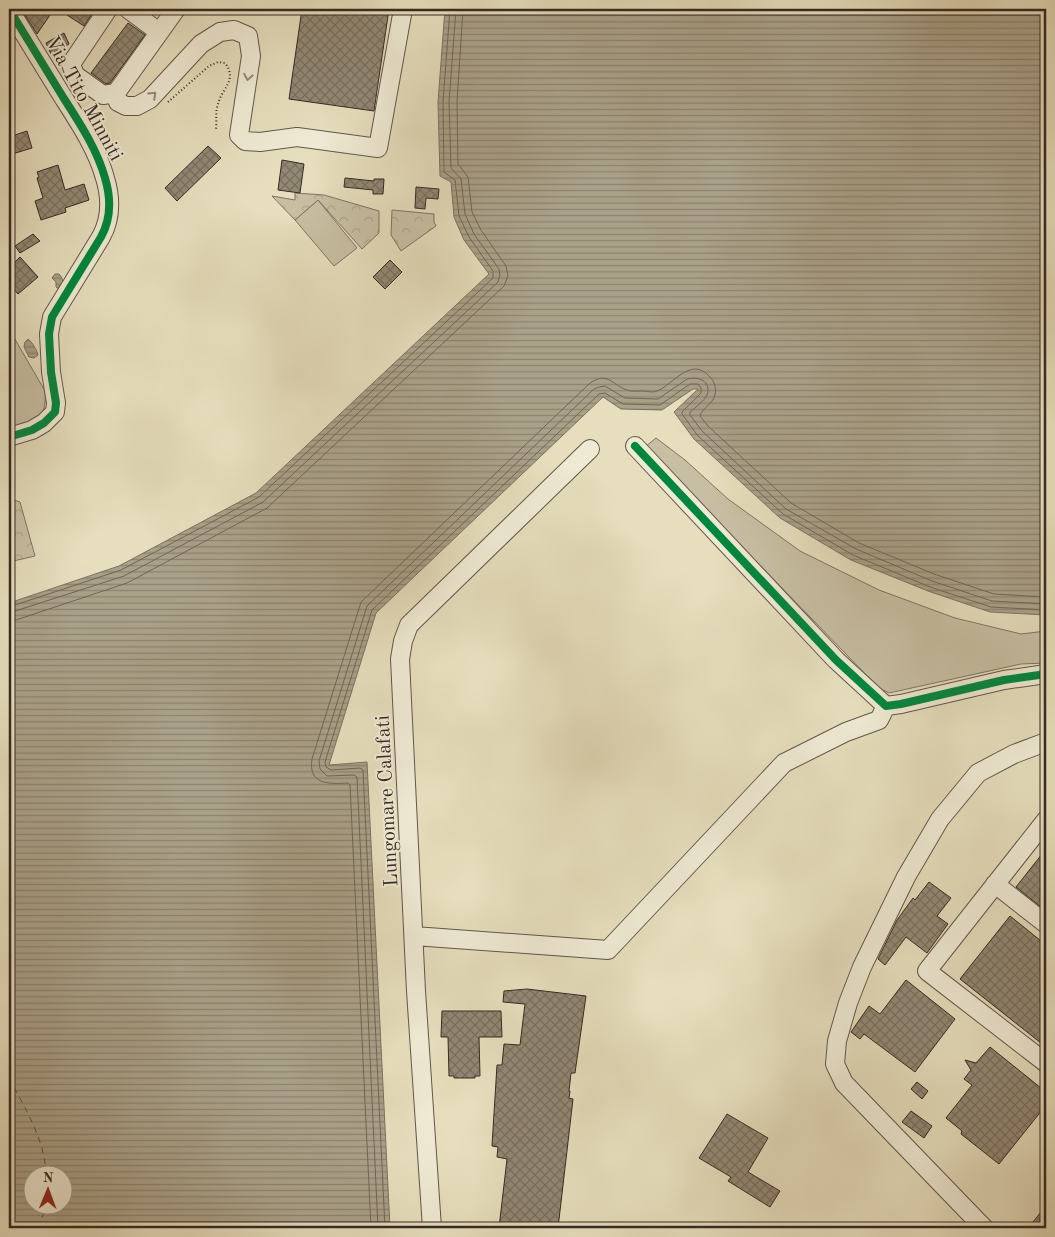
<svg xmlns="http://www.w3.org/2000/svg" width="1055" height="1237" viewBox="0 0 1055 1237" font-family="'Old Standard TT',serif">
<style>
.grass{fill:#c8bfa3;stroke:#7f7464}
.forest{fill:url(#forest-crowns);stroke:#7f7464}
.water{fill:url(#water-rules);stroke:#7c7161;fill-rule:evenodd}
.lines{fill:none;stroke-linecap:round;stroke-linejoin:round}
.shore{stroke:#706656;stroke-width:1}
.ferry{stroke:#594e42;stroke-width:1;stroke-dasharray:6 5;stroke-linecap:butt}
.building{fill:url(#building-cross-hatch);stroke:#362a24}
.minor-casing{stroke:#62574a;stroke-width:20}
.path{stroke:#362a24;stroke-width:2;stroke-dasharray:1 2.5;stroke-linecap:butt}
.minor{stroke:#efead4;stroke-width:18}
.cycleway-casing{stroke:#efead4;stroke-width:11}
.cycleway{stroke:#00873e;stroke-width:8}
.oneway{stroke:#928a7c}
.labels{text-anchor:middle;stroke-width:4;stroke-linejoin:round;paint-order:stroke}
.street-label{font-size:20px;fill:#362a24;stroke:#efead4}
</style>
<defs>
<pattern id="forest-crowns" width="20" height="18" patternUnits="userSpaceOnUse" patternTransform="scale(1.25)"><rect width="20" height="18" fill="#c8bfa3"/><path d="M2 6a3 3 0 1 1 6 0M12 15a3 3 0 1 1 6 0" fill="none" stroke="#aca48c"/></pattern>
<pattern id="water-rules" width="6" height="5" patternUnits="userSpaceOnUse" patternTransform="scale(1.25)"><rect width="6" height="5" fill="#aaa189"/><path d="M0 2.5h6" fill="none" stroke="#8b8370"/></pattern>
<pattern id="building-cross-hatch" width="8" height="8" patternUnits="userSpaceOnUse" patternTransform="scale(1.25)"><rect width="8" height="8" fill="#928874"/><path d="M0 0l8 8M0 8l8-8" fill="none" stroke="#786f5f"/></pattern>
</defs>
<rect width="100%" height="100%" fill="#e6debd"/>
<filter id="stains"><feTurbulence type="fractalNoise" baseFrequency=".004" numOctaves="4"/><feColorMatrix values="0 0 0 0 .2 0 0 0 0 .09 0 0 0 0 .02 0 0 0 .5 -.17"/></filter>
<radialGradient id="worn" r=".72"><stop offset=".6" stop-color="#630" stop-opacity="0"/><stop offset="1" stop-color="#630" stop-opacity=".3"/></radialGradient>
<path class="grass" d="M318 200 357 248 334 266 295 220Z
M9 329 45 391C48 421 31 423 9 433Z
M656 438 685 460 728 499 800 551 879 590 955 618 1021 634 1046 631V663L1021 664 889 693 879 688 645 447Z"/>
<path class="forest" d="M295 193 324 195 379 211V233L362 249 318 200 295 220 272 196 295 200Z
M392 210 434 214V222L436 226 401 251 391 235Z
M14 500 20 502 35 556 9 562V502Z"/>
<path class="water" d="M445 9H1046V615L990 612 928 591 851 560 780 518 694 439 674 412 698 389H693L662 410 621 409 603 397 376 613 329 765 367 762 390 1228H9V603L119 566 256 493 489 274 464 240 454 217 451 182 440 176 438 102ZM32 1174H62V1204H32Z
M55 274H59C64 280 64 283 59 289L56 287V282L52 278Z
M28 339C32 342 37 350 38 355L34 358 29 357 24 347 25 342Z"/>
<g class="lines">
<path class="shore" d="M9 607 121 570 259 497 493 278V271L469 237 459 216 455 180 444 172 443 102 450 9
M9 613 124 576 263 502 498 282 500 275 499 269 474 234 465 214 461 179 451 168 449 102 456 9
M9 621 16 620 127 583 267 508 504 286 508 276 506 266 481 230 472 212 468 177 458 164 457 102 463 9
M371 1228 350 785 348 783C329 784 308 785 312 759L361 602 589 384C607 370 612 385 627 390 631 392 637 391 642 391 646 391 653 393 657 391 673 385 691 355 710 377 715 382 716 388 715 395 713 404 702 408 700 416L708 426 791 503 859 543 934 574 994 594 1046 597
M378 1228 357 777 354 775 327 776 320 769 319 761 367 606 594 389 599 387 605 386 625 398 658 399 687 379C698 376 712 381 707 395 704 401 696 407 690 412V415L702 431 786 509 856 549 932 581 992 601 1046 604
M385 1228 363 770 360 768 331 770 326 767 325 762 372 610 599 394 605 393 623 404 660 405 690 384H698L701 388V393L682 412V414L698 436 783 514 853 555 930 587 991 607 1046 610"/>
<path class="ferry" d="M9 1078C25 1108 45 1140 46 1174
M39 1228 46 1204"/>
</g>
<path class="building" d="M21 9H41L50 15 37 34Z
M71 9H95L84 26 67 15Z
M302 9H389L374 111 289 99Z
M128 23 145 35 110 83 106 84 91 73Z
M64 33 69 44 51 54 46 43Z
M27 131 32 148 9 155V137Z
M208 146 221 158 177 201 165 188Z
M282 160 304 164 300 193 278 190Z
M58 165 65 190 84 184 89 200 65 208 66 212 41 220 35 201 43 198 37 178 39 177 37 172Z
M345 178 374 181V179H384L383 194H373V190L344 187Z
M416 187 439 189 438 199 426 198 425 209 415 208Z
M33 234 40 241 20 253 15 246Z
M20 257 38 277 18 294 9 283V268Z
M390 260 402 272 385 289 373 277Z
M1046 849V911L1016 887Z
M929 882 951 898 937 916 948 924 927 953 906 937 885 965 878 959 897 920 913 898 915 900Z
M1010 916 1046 945V1047L960 979Z
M906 980 955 1019 915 1072 864 1034 860 1039 851 1032 869 1006 880 1014Z
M527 989 586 996 575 1073H571L569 1091H570L569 1098 573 1099 558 1228H499L507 1159 497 1157 498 1147 492 1146 497 1065H502L504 1044 520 1045 525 1004 503 1002 504 991Z
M442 1011H501L502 1037H479L480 1076H475V1078H454V1076H449L448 1037H441Z
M990 1047 1046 1092V1105L999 1164 961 1134 962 1131 946 1118 972 1085 964 1079 971 1070 965 1060 976 1063Z
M917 1082 928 1091 922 1099 911 1089Z
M911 1111 932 1126 924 1138 902 1122Z
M727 1114 768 1138 748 1172 780 1191 770 1207 728 1181 731 1177 699 1158Z
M1046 1206V1228H1028Z"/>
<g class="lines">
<g class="minor-casing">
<path id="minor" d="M9 9C27 38 45 68 63 97 79 122 97 149 105 178 111 198 111 219 101 237L52 317 49 334 51 372 56 403 55 412 44 423 32 430 9 437
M108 9 71 64 75 75 103 95 116 93 176 9
M128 9 159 32
M116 93 118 102 126 106H137L150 99 201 44 220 32 234 30 248 36 251 56 239 135 245 141 260 142 297 137 378 148 403 9
M635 446 836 660 886 706 901 704 1004 680 1046 674
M1046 820 927 971 1046 1063
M995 884 1046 924
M414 936 608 950 784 763 846 732 879 720 886 706
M432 1228 416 991 400 659 403 641 409 625 590 449
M984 1228 844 1083 835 1064 837 1041 848 1003 862 967 906 877 940 819 978 773 1014 754 1046 742"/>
</g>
<path class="path" d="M168 102 209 66 218 62 225 63C238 80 222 88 218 104 215 112 217 121 216 129"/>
<use href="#minor" class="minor"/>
<g class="cycleway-casing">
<path id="cycleway" d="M9 9C27 38 45 68 63 97 79 122 97 149 105 178 111 198 111 219 101 237L52 317 49 334 51 372 56 403 55 412 44 423 32 430 9 437
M635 446 836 660 886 706 901 704 1004 680 1046 674"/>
</g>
<use href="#cycleway" class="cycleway"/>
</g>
<defs><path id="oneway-chevron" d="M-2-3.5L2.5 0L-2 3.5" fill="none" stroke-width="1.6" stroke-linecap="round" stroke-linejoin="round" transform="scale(1.25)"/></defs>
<g class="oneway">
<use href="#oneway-chevron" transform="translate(248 77) rotate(100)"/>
<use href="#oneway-chevron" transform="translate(153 95) rotate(-44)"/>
</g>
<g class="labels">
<g class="street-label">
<text transform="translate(85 98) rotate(61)" y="7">Via Tito Minniti</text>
<text transform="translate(386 801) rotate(-93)" y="7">Lungomare Calafati</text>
</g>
</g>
<rect width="1055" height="1237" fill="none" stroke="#e6debd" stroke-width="30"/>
<rect x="10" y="10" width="1035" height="1217" fill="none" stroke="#362a24" stroke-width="2.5"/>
<rect x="15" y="15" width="1025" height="1207" fill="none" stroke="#362a24"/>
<g transform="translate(48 1190) rotate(1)"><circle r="24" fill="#efead4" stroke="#a59d8e"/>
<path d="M0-4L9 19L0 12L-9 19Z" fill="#8f2418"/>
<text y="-8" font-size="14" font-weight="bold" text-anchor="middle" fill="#362a24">N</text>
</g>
<rect width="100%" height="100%" filter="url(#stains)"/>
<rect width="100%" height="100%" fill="url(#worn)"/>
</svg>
